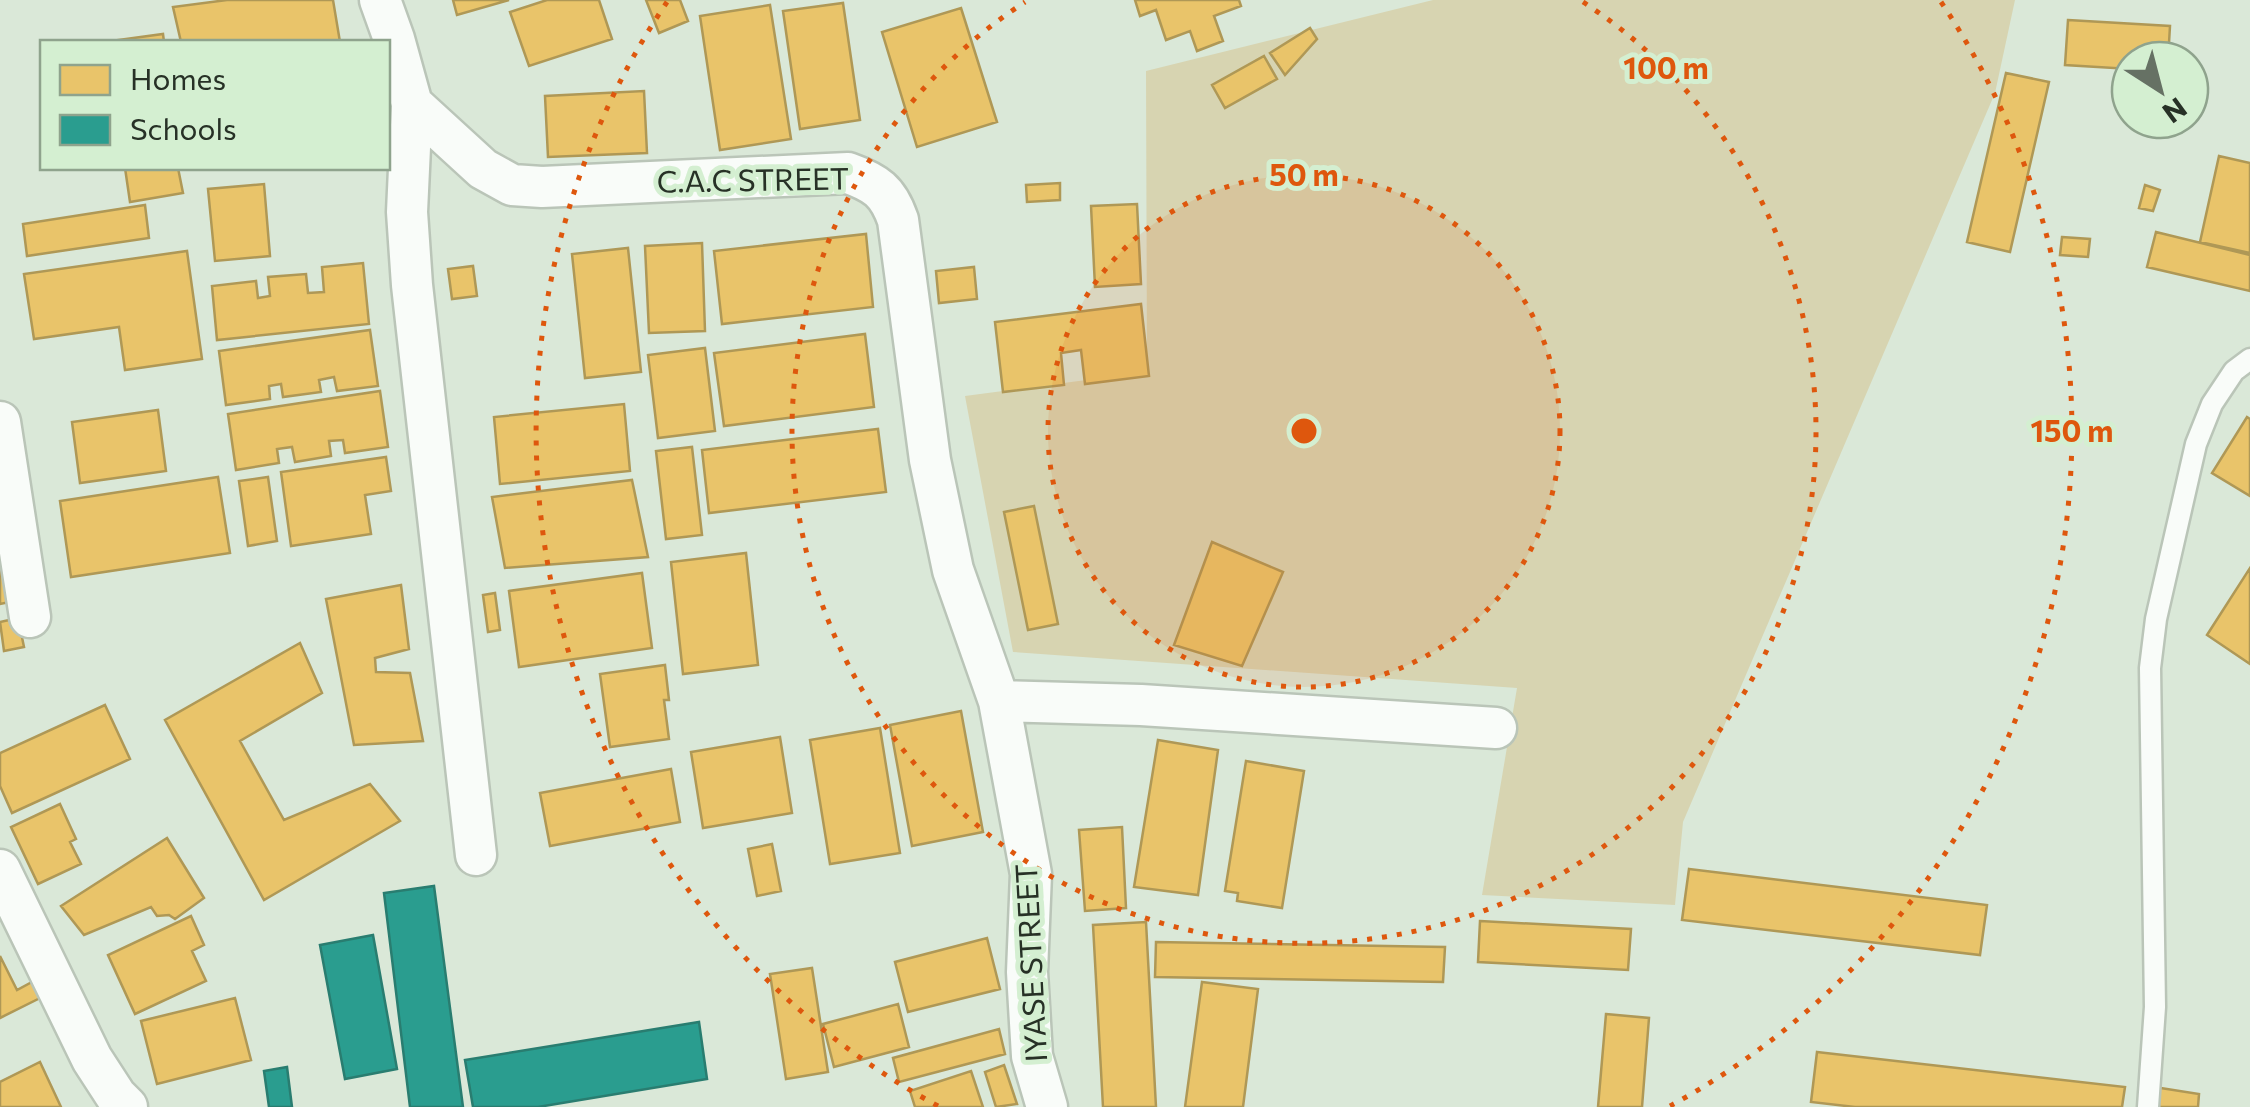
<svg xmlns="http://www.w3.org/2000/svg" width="2250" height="1107" viewBox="0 0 2250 1107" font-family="Commissioner,sans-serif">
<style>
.green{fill:#d7d4b1}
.homes{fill:#e9c46a;stroke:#af9856;stroke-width:2.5}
.schools{fill:#2a9d8f;stroke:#297d70;stroke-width:2.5}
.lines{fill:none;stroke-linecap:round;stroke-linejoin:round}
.service-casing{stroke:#bac5b8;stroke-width:25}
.minor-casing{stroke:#bac5b8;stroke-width:45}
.service{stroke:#f9fcf9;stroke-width:20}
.minor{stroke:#f9fcf9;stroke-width:40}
.ring{fill:none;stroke:#de570d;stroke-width:5;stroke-dasharray:5 10}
.labels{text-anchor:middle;stroke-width:10;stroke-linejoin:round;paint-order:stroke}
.street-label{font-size:30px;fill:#273126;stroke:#d4efd1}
.centre{fill:#de570d;stroke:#d4efd1;stroke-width:5}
.ring-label{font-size:30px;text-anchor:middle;font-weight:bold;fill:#de570d;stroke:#d4efd1;stroke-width:10;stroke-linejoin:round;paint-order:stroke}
</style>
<rect width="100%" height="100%" fill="#dae8d8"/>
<path class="green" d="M1433 0H2015L1995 93 1683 822 1675 905 1482 895 1517 688 1013 652 965 396 1147 372 1146 71Z"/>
<path class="homes" d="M227 0H333L340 42H181L173 7Z
M453 0H509L457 15Z
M547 0H599L612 39 529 66 510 12Z
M646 0H680L688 21 659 33Z
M1135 0H1239L1241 6 1214 16 1223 41 1197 51 1190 31 1166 40 1156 10 1140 16Z
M843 3 860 120 800 129 783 11Z
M770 5 791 139 720 150 700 16Z
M961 8 997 122 917 147 882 32Z
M2068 20 2170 26 2168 60H2130V69L2065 65Z
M1310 28 1317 39 1285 75 1270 53Z
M163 34 164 42H104Z
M1264 56 1277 79 1225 108 1212 85Z
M2006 73 2049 82 2010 252 1967 242Z
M644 91 647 153 548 157 545 96Z
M2219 156 2250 163V253L2200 242Z
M125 168H178L183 193 130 202Z
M1060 183V200L1027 202 1026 185Z
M264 184 270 256 215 261 208 189Z
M2145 185 2160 190 2153 211 2139 208Z
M1137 204 1141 284 1095 287 1091 206Z
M145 205 149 238 27 256 23 224Z
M2156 232 2250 255V291L2147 267Z
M866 234 873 307 722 324 714 251Z
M2062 237 2090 239 2088 257 2060 255Z
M702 243 705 331 649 333 645 246Z
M628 248 641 372 585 378 572 254Z
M187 251 202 359 125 370 119 327 34 339 24 274Z
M363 263 369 324 217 340 212 286 256 281 258 298 270 296 268 277 306 274 308 293 324 292 322 267Z
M473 266 477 296 452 299 448 269Z
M974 267 977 299 939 303 936 271Z
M1141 304 1149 376 1085 384 1081 350 1061 353 1064 385 1003 392 995 322Z
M370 330 378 386 337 391 334 377 319 380 321 392 283 397 281 384 269 386 270 399 226 405 219 351Z
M865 334 874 407 724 426 714 353Z
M705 348 715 431 658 438 648 355Z
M380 391 388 447 345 453 343 440 329 441 331 456 295 462 292 447 277 449 279 463 236 470 228 414Z
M624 404 630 471 500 484 494 417Z
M158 410 166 471 80 483 72 422Z
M2247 417 2250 419V496L2212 473Z
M878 429 886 492 709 513 702 450Z
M692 447 702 535 666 539 656 451Z
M386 457 391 491 365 495 371 534 291 546 281 472Z
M218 477 230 553 71 577 60 501Z
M268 477 277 541 248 546 239 481Z
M632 480 648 557 505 568 492 497Z
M1034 506 1058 624 1028 630 1004 512Z
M1212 542 1283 572 1242 666 1174 645Z
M746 553 758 665 683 674 671 562Z
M11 567 19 600 0 604V570Z
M2250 568V664L2207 635Z
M642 573 652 648 519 667 509 591Z
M401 585 409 649 375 658 376 672 410 673 423 741 354 745 326 599Z
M495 593 500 630 488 632 483 595Z
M18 618 24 647 4 651 0 622Z
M300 643 322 693 240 741 284 820 370 784 400 821 264 900 165 720Z
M665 665 669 700H664L669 739 610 747 600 674Z
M105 705 130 759 12 813 0 786V753Z
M961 711 983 832 912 846 890 725Z
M880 728 900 853 830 864 810 740Z
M780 737 792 813 703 828 691 752Z
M1158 740 1218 750 1198 895 1134 887Z
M1246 761 1304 771 1282 908 1237 901 1238 893 1225 891Z
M671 769 680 822 550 846 540 793Z
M60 804 76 839 70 842 81 864 38 884 11 827Z
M1122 827 1126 908 1085 911 1079 830Z
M167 838 204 898 175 919 169 915 157 916 151 907 84 935 61 906Z
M772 844 781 891 757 896 748 849Z
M1689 869 1987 905 1980 955 1682 920Z
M191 916 204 945 192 951 206 981 135 1014 108 955Z
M1480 921 1631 929 1628 970 1478 962Z
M1146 922 1156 1107H1103L1093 925Z
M987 938 1000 989 908 1012 895 962Z
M1156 942 1445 947 1443 982 1155 977Z
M0 956 17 990 32 982 40 998 0 1018Z
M812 968 828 1072 786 1079 770 974Z
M1202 982 1258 989 1243 1107H1185Z
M235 998 251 1060 157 1084 141 1021Z
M898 1004 909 1047 834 1067 823 1024Z
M1606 1014 1649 1018 1642 1107H1598Z
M999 1029 1005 1054 899 1082 893 1058Z
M1817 1052 2125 1087 2122 1107H1855L1811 1102Z
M40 1062 61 1107H0V1082Z
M1004 1065 1017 1104 996 1107 985 1072Z
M971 1071 983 1107H915L910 1091Z
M2148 1086 2199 1094 2198 1107H2146Z"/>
<path class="schools" d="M434 886 463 1107H410L384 893Z
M373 935 397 1069 345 1079 320 945Z
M699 1022 707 1079 538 1107H473L465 1060Z
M287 1067 292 1107H269L264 1071Z"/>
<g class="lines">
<g class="service-casing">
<path id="service" d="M2148 1107 2155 1007 2150 668 2156 619 2196 444 2212 404 2234 371 2250 359"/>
</g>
<g class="minor-casing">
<path id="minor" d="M380 0 394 39 412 104 483 169 512 185 542 187 848 173C876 183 888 191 898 220L930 460 953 570 999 701 1031 874 1027 972 1032 1056 1047 1107
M412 104 407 212 412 285 476 855
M0 422 30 617
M999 701 1141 705 1496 728
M0 870 92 1059 116 1096 127 1107"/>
</g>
<use href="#service" class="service"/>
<use href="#minor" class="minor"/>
</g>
<circle cx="1304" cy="431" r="256" fill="#de570d" fill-opacity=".12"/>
<g class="ring">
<circle cx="1304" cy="431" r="256"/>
<path d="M1583 2A512 512 0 1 1 1025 2"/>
<path d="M938 1106A768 768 0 0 1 667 2M1941 2A768 768 0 0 1 1670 1106"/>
</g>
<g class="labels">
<g class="street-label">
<text transform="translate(753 181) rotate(-1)" y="10">C.A.C STREET</text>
<text transform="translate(1032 963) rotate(-93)" y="10">IYASE STREET</text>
</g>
</g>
<circle cx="1304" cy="431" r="15" class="centre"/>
<g class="ring-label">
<text x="1666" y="79">100 m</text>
<text x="1304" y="186">50 m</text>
<text x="2072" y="442">150 m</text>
</g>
<rect x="40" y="40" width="350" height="130" fill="#d4efd1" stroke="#8fa38d" stroke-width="2.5"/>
<rect x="60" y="65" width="50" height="30" fill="#e9c46a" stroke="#8fa38d" stroke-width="2.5"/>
<text x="130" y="90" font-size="30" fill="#273126">Homes</text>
<rect x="60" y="115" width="50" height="30" fill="#2a9d8f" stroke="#8fa38d" stroke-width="2.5"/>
<text x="130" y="140" font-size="30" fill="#273126">Schools</text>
<g transform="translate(2160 90) rotate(144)"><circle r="48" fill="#d4efd1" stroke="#8fa38d" stroke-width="2.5"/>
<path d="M0-8L18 38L0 25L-18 38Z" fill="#667164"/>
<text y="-15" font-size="28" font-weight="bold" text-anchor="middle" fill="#273126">N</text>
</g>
</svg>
